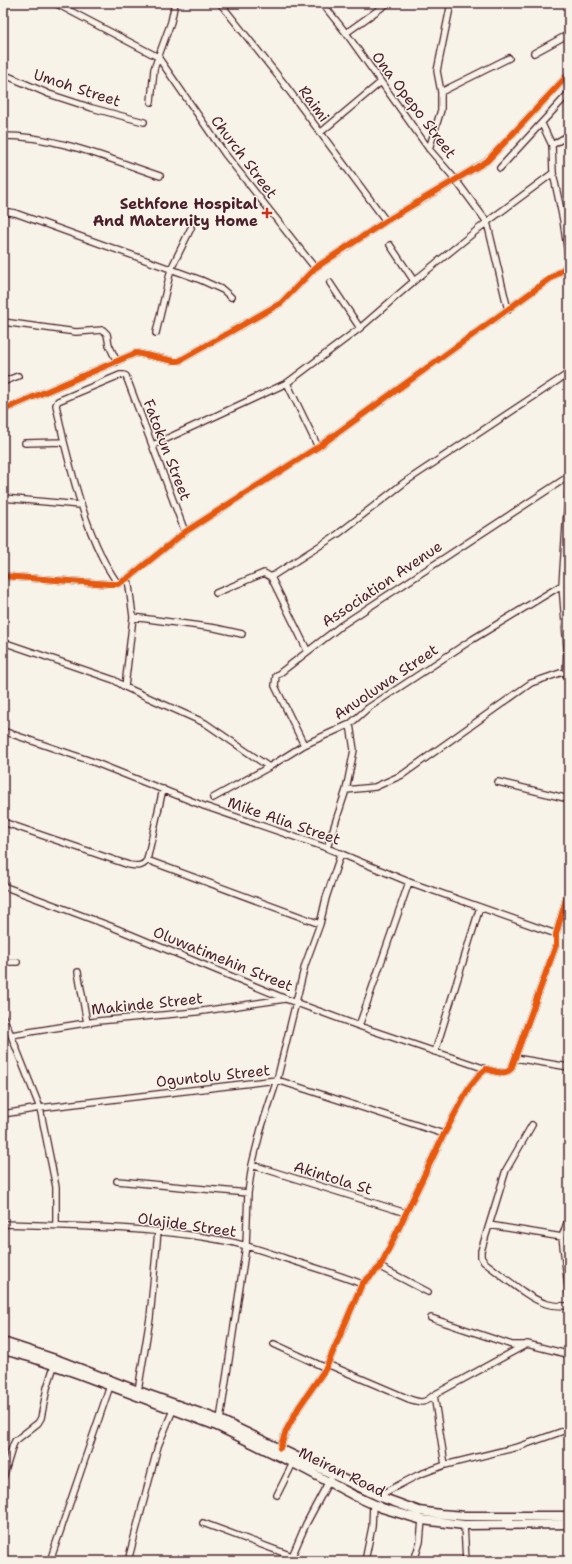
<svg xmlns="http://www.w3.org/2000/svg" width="572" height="1564" viewBox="0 0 572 1564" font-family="'Shantell Sans',sans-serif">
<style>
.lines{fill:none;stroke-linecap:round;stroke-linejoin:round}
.street-casing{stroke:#4a1f2b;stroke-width:8}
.secondary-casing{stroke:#4a1f2b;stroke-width:11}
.street{stroke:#f7f3e8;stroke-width:5.5}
.secondary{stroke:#f7f3e8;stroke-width:8}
.cycleway-casing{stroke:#f7f3e8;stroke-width:8}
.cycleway{stroke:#e8590c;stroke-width:6}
.poi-dot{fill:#c8321e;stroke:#f7f3e8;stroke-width:1.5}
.labels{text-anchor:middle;stroke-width:3;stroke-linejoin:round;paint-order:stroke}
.street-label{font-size:15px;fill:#4a1f2b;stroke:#f7f3e8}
.poi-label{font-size:15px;font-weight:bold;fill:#4a1f2b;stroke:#f7f3e8;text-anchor:end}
</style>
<rect width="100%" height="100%" fill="#f7f3e8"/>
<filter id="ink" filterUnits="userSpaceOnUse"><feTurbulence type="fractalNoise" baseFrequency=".025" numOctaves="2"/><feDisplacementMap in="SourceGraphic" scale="8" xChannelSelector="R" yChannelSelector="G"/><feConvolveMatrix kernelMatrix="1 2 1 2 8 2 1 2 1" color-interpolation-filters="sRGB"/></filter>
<g filter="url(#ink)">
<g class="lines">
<g class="street-casing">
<path id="street" d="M55 3 158 57 225 154 315 268
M220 3 282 81 386 221
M322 3 346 33 429 149 455 179 487 222 508 310
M346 33 388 3
M534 53 569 34
M3 74 49 94 92 108 144 122
M441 92 509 58
M151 102 154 69 171 22 175 3
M542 124 552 145
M320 133 381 82
M569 135 552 145 553 173 563 220 569 262
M3 136C57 136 109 159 160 176
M429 149 441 110V92L437 71 451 3
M500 168 569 93
M3 211 15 213 201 280 223 290 231 297
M390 245 414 281
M330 283 360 328
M3 322 76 332 103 330 107 334 109 345 117 362
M156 333 171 269 191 228
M3 382 18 376
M287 383 318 447
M3 410 136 353 174 361H179L281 303 315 268 386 221 487 161 569 74
M64 442 56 405 58 401 120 375H124L126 376 185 532
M25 443 64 442C74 481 84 521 102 557 106 566 112 575 118 584
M153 445 287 383 360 328 414 281 487 222 553 173
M569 481 562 585 567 648 566 671 569 685
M3 498 80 505
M3 576 109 584H118L128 578 185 532 318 447 569 265
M271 577 338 534 405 482 569 373
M216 593 264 573 271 577 307 650
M133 617 215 628 242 634
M3 642 114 680 125 687 205 723 269 767 304 745 350 724 368 708 473 639 562 585
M125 687 133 617 128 578
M3 731 91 761 204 806 327 848 409 882 556 934
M304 745 275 686 276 676 342 625 569 476
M498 782 569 799
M346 790 354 750 350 724
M213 798 269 767
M3 822 129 865C137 866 143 867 147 860L320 924
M327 848 346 790 375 787 402 775 531 683 566 671
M147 860 163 789
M3 886 110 926 286 999 359 1026 486 1069
M3 962H17
M78 972 87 1023
M3 1017 11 1035 40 1108 56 1187V1225
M359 1026 409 882
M11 1035 98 1021 196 1012 285 999
M435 1052 480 907
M515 1058 569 1067
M3 1114 40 1108 277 1080 444 1134
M532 1125 506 1170 481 1251V1257L484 1262C501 1274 528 1299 547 1304 554 1306 562 1306 569 1306
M252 1165 406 1213
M117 1181 248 1193
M569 1217 562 1237 569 1295
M3 1224C77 1226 153 1227 226 1241 247 1245 267 1252 287 1259 312 1267 337 1274 362 1284
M489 1225 562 1237
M380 1267 428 1292
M431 1318 512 1345H525
M274 1344 326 1368
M327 1364 409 1399C422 1403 423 1404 434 1395L527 1344 563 1353 569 1356
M138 1391 150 1318 158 1231
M434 1395 445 1465
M220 1420 246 1246 248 1193 252 1165 261 1129 277 1080 305 965 320 924 326 898 341 853
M280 1448 286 1431 299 1407 326 1368 362 1284 380 1267 444 1134 470 1086 479 1075 486 1069C495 1071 504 1076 511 1069L556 945V934L569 889
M3 1478 13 1445 15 1441 38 1423 41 1418 47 1388 54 1366
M277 1495 293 1463
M378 1496 418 1475 445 1465 518 1447 569 1429
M203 1523 292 1556
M464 1525 466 1561
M50 1561 110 1386
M128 1561 158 1446 173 1410
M290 1561 306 1524 330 1479
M365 1561 372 1527 373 1505
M414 1561 420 1542 422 1520"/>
</g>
<g class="secondary-casing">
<path id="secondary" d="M3 1342 58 1360 138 1391 220 1420 378 1496 419 1511 440 1514 465 1516H569
M3 1350 33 1358 79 1374 217 1426 293 1463 355 1496 382 1508 422 1520 464 1525 569 1524"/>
</g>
<use href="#street" class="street"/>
<use href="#secondary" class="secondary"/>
<g class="cycleway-casing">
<path id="cycleway" d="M3 410 136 353 174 361H179L281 303 315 268 386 221 487 161 569 74
M3 576 109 584H118L128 578 185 532 318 447 569 265
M280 1448 286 1431 299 1407 326 1368 362 1284 380 1267 444 1134 470 1086 479 1075 486 1069C495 1071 504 1076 511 1069L556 945V934L569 889"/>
</g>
<use href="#cycleway" class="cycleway"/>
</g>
</g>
<path class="poi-dot" d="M265 207h4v4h4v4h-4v4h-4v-4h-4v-4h4z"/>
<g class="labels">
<g class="street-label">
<text transform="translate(77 88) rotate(18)" y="5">Umoh Street</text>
<text transform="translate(314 104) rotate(54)" y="5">Raimi</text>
<text transform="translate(414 105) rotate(53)" y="5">Ona Opepo Street</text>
<text transform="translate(244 157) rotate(53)" y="5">Church Street</text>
<text transform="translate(167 450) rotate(69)" y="5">Fatokun Street</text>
<text transform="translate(382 584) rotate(-34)" y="5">Association Avenue</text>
<text transform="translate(386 682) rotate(-34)" y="5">Anuoluwa Street</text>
<text transform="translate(284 821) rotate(19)" y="5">Mike Alia Street</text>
<text transform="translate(223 959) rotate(22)" y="5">Oluwatimehin Street</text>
<text transform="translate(147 1004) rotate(-6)" y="5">Makinde Street</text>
<text transform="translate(213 1076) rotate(-6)" y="5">Oguntolu Street</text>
<text transform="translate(333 1178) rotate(17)" y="5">Akintola St</text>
<text transform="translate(187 1225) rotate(8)" y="5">Olajide Street</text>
<text transform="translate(342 1472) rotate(26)" y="5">Meiran Road</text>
</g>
<g class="poi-label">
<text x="258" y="209">Sethfone Hospital<tspan x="258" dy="17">And Maternity Home</tspan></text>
</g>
</g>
<rect width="572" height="1564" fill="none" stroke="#f7f3e8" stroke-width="16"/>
<rect x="8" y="8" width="556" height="1548" fill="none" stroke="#4a1f2b" stroke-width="1.5" filter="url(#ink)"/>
</svg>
